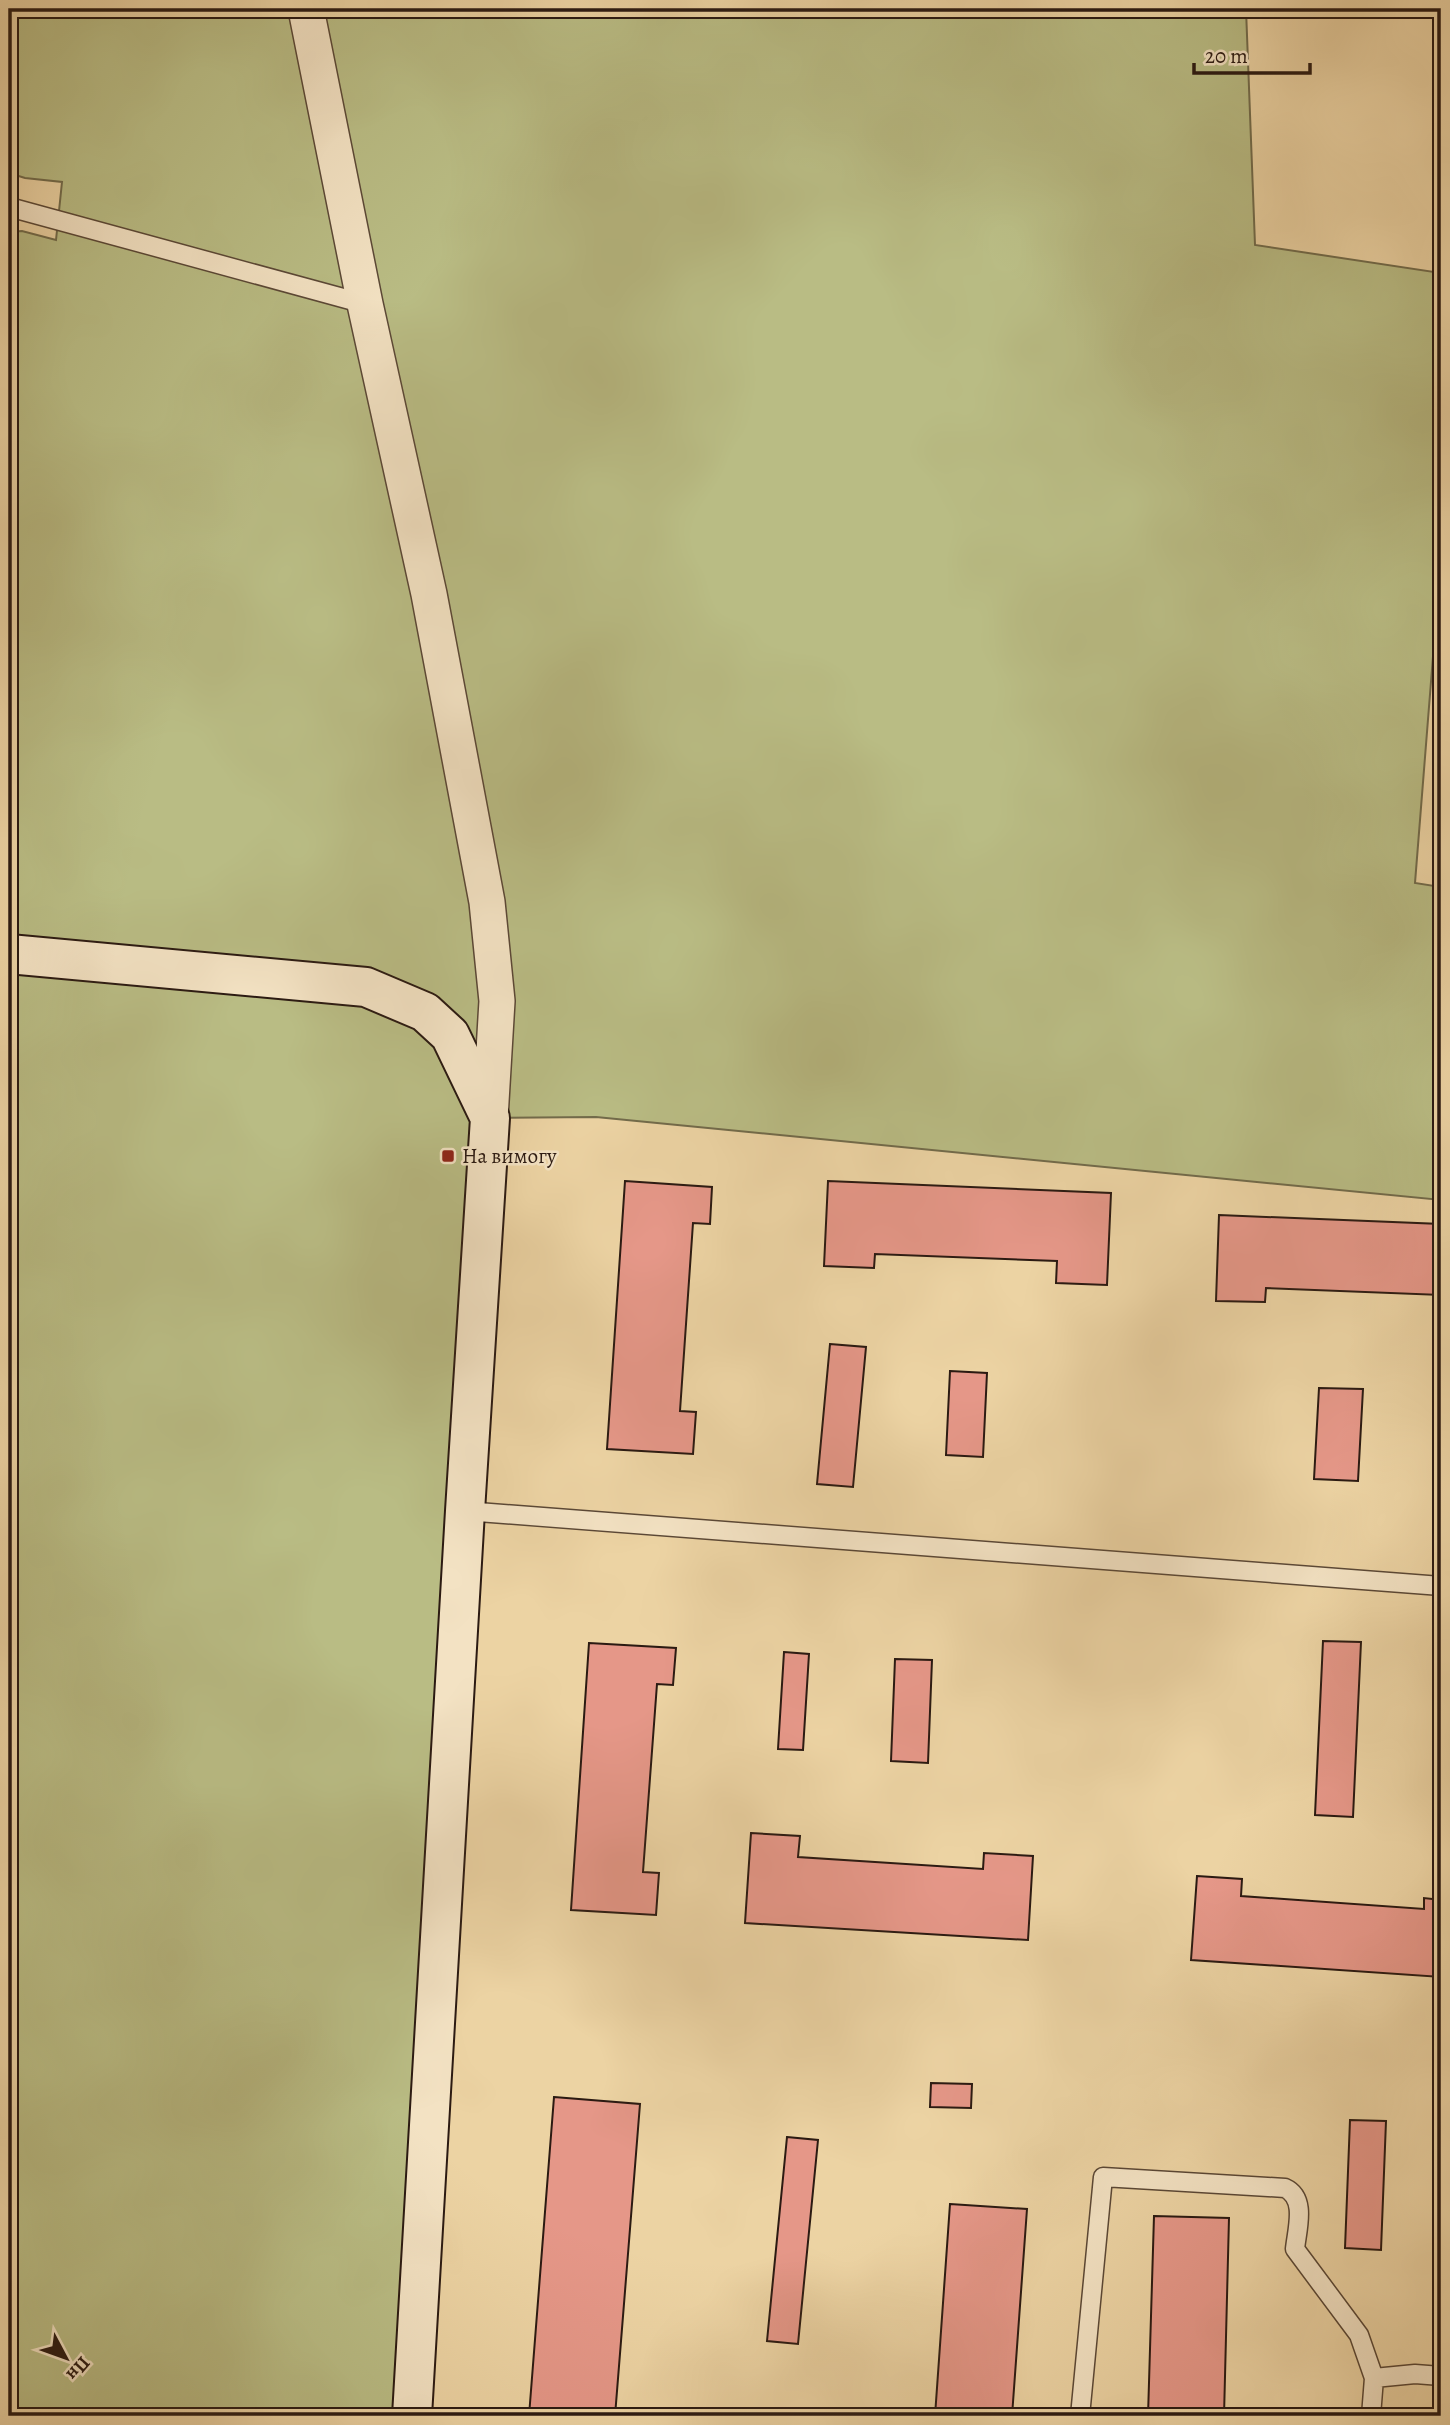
<svg xmlns="http://www.w3.org/2000/svg" width="1450" height="2425" viewBox="0 0 1450 2425" font-family="Alegreya,serif">
<style>
.green{fill:#b9bc84;stroke:#726b4b;stroke-width:2}
.building{fill:#e59788;stroke:#2b1a12;stroke-width:2}
.lines{fill:none;stroke-linecap:round;stroke-linejoin:round}
.lane-casing{stroke:#5b4836;stroke-width:21}
.street-casing{stroke:#5b4836;stroke-width:38}
.secondary-casing{stroke:#2b1a12;stroke-width:42}
.lane{stroke:#f3e2c3;stroke-width:18}
.street{stroke:#f3e2c3;stroke-width:35}
.secondary{stroke:#f3e2c3;stroke-width:38}
.poi-dot{fill:#8f2418;stroke:#f3e2c3;stroke-width:2.5}
.labels{text-anchor:middle;stroke-width:5;stroke-linejoin:round;paint-order:stroke}
.poi-label{font-size:21px;fill:#2b1a12;stroke:#f3e2c3;text-anchor:start}
</style>
<rect width="100%" height="100%" fill="#ecd3a3"/>
<filter id="stains"><feTurbulence type="fractalNoise" baseFrequency=".00286" numOctaves="4"/><feColorMatrix values="0 0 0 0 .2 0 0 0 0 .09 0 0 0 0 .02 0 0 0 .5 -.17"/></filter>
<radialGradient id="worn" r=".72"><stop offset=".6" stop-color="#630" stop-opacity="0"/><stop offset="1" stop-color="#630" stop-opacity=".3"/></radialGradient>
<path class="green" d="M9 9H1246L1255 245 1441 273V556L1415 883 1441 887V1200L596 1117 490 1118 412 2416H9V232L22 231 56 240 62 182 25 178 9 173Z"/>
<path class="building" d="M625 1181 712 1187 710 1224 693 1223 680 1411 696 1412 693 1454 607 1449Z
M828 1181 1111 1193 1107 1285 1056 1283 1057 1261 875 1254 874 1268 824 1266Z
M1219 1215 1441 1224V1295L1266 1288 1265 1302 1216 1301Z
M830 1344 866 1347 853 1487 817 1484Z
M950 1371 987 1373 983 1457 946 1455Z
M1319 1388 1363 1389 1358 1481 1314 1479Z
M1323 1641 1361 1642 1353 1817 1315 1815Z
M589 1643 676 1648 673 1685 657 1684 643 1872 659 1873 656 1915 571 1910Z
M784 1652 809 1654 803 1750 778 1749Z
M895 1659 932 1660 928 1763 891 1761Z
M751 1833 800 1836 798 1857 983 1869 984 1853 1033 1856 1028 1940 745 1923Z
M1197 1876 1242 1879 1241 1896 1424 1909V1898L1441 1900V1977L1191 1960Z
M931 2083 972 2084 971 2108 930 2107Z
M554 2097 640 2104 615 2416H529Z
M1350 2120 1386 2121 1381 2250 1345 2248Z
M787 2137 818 2140 798 2344 767 2341Z
M950 2204 1027 2209 1012 2416H935Z
M1154 2216 1229 2218 1224 2416H1148Z"/>
<g class="lines">
<g class="lane-casing">
<path id="lane" d="M9 207 365 304
M465 1511 1441 1586
M1080 2416 1103 2177 1285 2188C1307 2198 1297 2229 1295 2249L1359 2335 1374 2378
M1371 2416 1374 2378 1415 2374 1441 2376"/>
</g>
<g class="street-casing">
<path id="street" d="M306 9 365 304 429 594 487 902 497 1001 490 1118"/>
</g>
<g class="secondary-casing">
<path id="secondary" d="M9 954 366 987 425 1012 450 1035 490 1118 465 1511 412 2416"/>
</g>
<use href="#lane" class="lane"/>
<use href="#street" class="street"/>
<use href="#secondary" class="secondary"/>
</g>
<rect class="poi-dot" x="441" y="1149" width="14" height="14" rx="3.5"/>
<g class="labels">
<g class="poi-label">
<text x="462" y="1163">На вимогу</text>
</g>
</g>
<rect width="1450" height="2425" fill="none" stroke="#ecd3a3" stroke-width="35"/>
<rect x="10" y="10" width="1429" height="2404" fill="none" stroke="#2b1a12" stroke-width="3.5"/>
<rect x="18" y="18" width="1415" height="2390" fill="none" stroke="#2b1a12" stroke-width="2"/>
<g transform="translate(66 2358) rotate(131)" stroke="#f3e2c3" stroke-width="5" paint-order="stroke">
<path d="M0-5L12 26L0 18L-12 26Z" fill="#2b1a12"/>
<text y="-10" font-size="19" font-weight="bold" text-anchor="middle" fill="#2b1a12">Пн</text>
</g>
<path d="M1194 63v10h116v-10" fill="none" stroke="#2b1a12" stroke-width="3.5"/>
<text x="1205" y="63" font-size="21" fill="#2b1a12" stroke="#f3e2c3" stroke-width="5" paint-order="stroke">20 m</text>
<rect width="100%" height="100%" filter="url(#stains)"/>
<rect width="100%" height="100%" fill="url(#worn)"/>
</svg>
